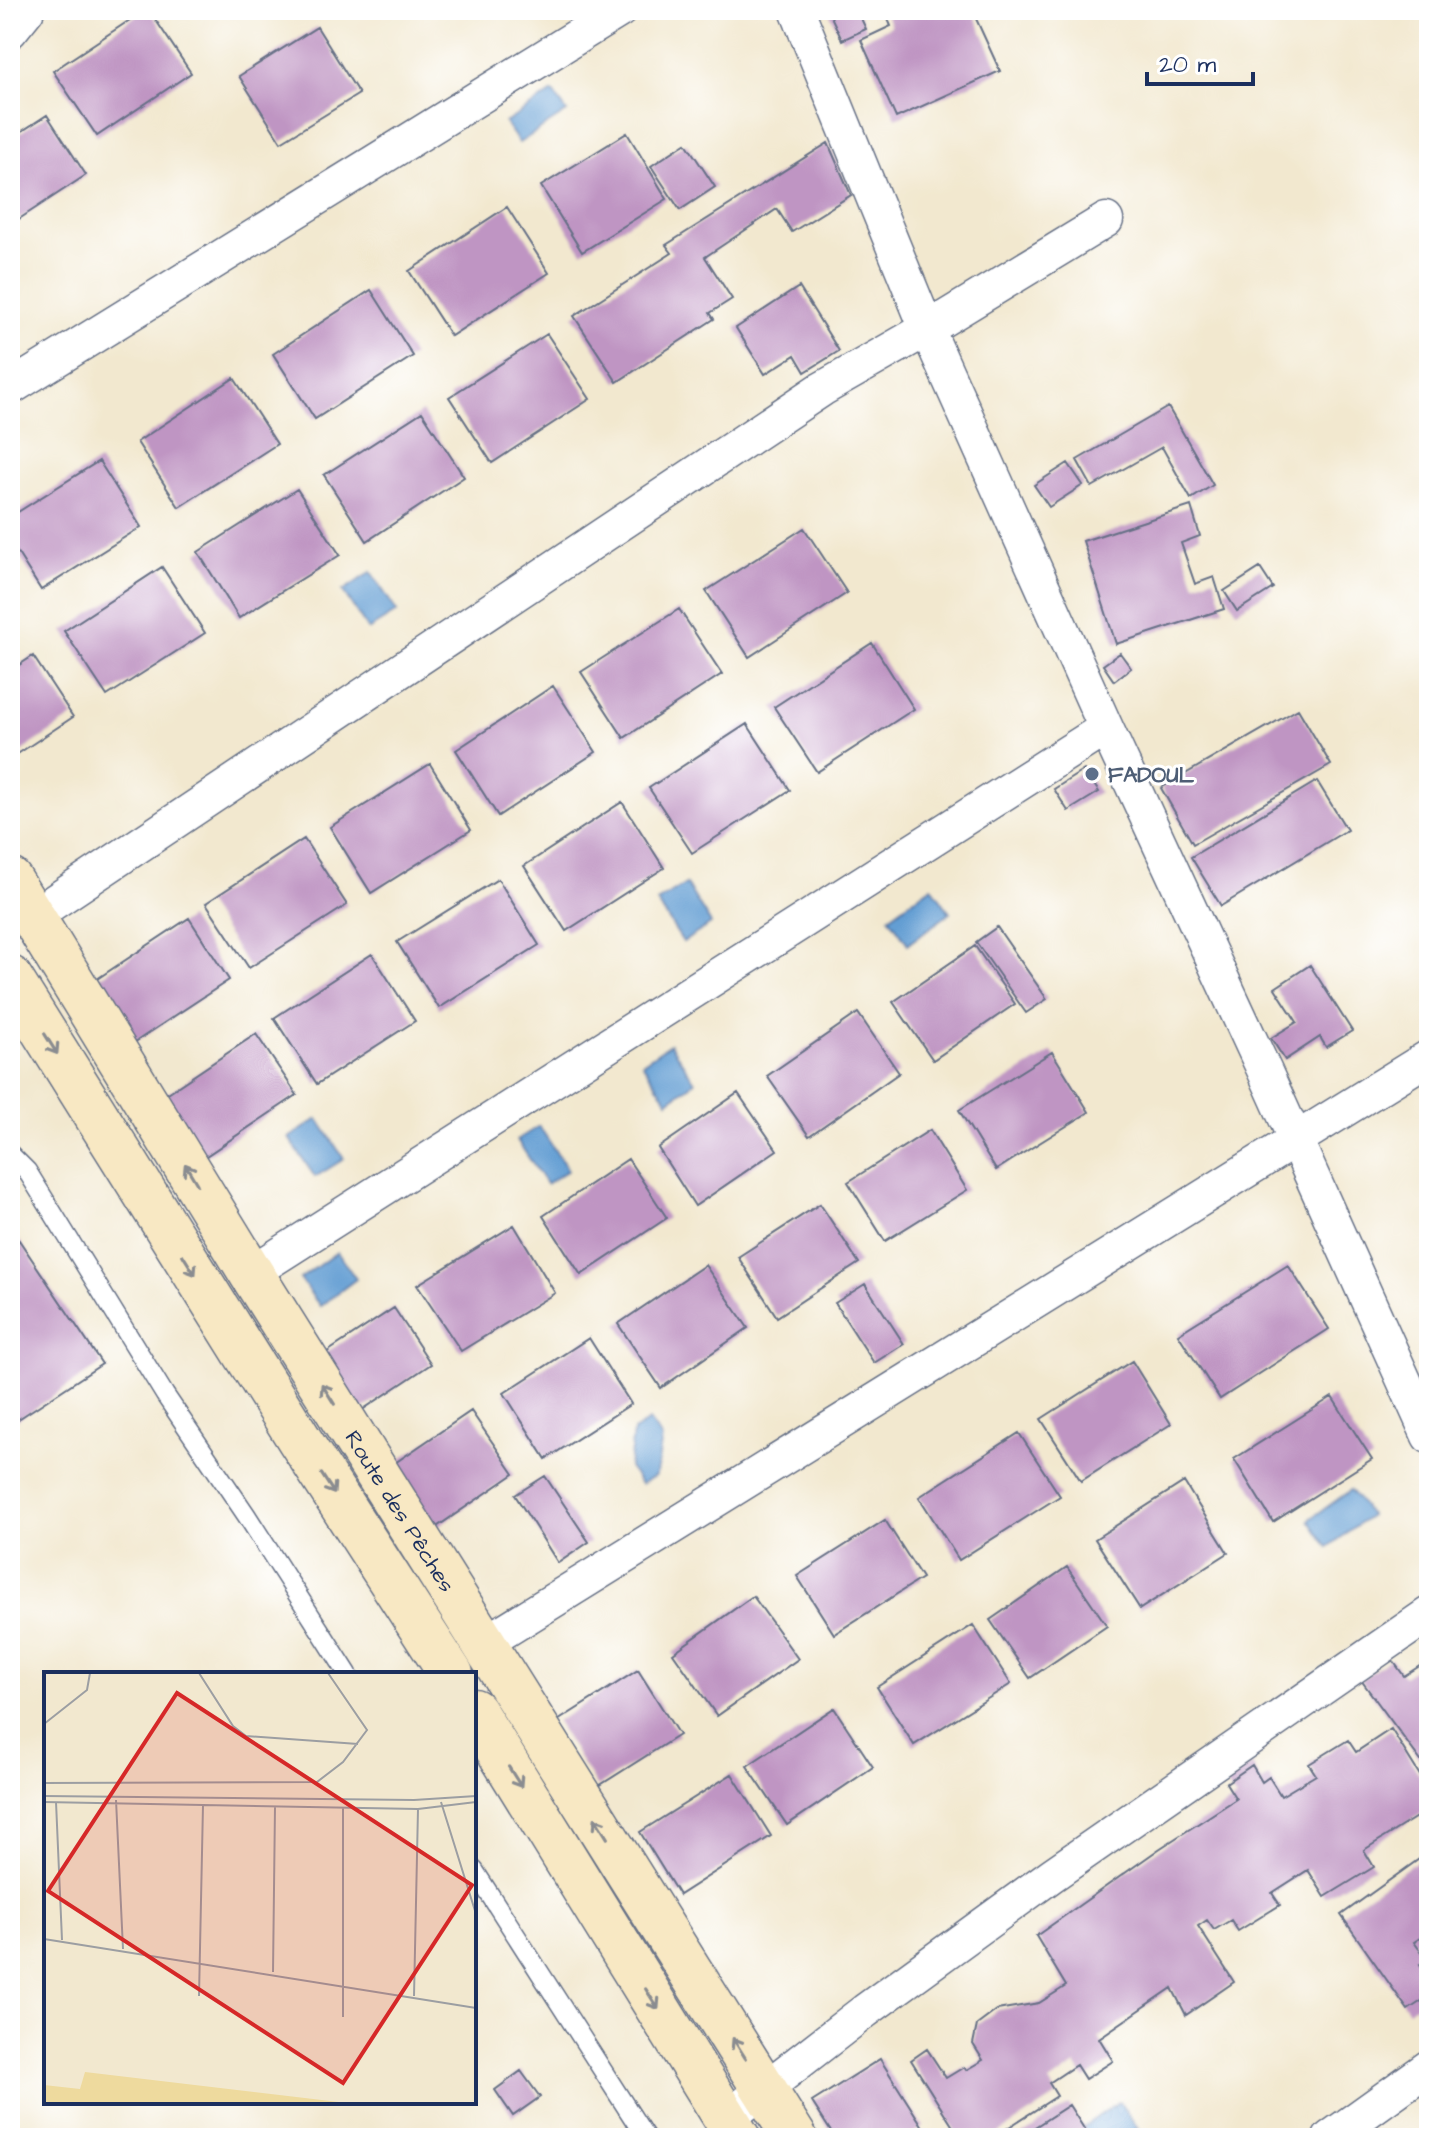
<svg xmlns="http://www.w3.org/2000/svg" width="1439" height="2148" viewBox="0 0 1439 2148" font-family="'Architects Daughter',sans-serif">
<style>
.water{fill:#639ed3;stroke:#3f6698;stroke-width:2}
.building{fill:#bf95c3}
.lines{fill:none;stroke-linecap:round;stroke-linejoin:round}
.service-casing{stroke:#667086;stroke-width:21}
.minor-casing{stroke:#667086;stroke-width:37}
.secondary-casing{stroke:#667086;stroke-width:47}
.service{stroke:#fff;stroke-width:18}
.minor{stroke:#fff;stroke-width:34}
.secondary{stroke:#f8e8c3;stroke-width:44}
.oneway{stroke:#8a8c90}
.service-dot{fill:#5c6f8a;stroke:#fff;stroke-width:3}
.labels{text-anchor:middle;stroke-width:6;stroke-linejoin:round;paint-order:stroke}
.service-label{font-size:22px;font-weight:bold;fill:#4e5e75;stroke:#fff;text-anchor:start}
.street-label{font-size:22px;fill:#1b2f5e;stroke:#fff}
.inset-road{fill:none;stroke:#9c9ea2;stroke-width:2}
.view{fill:#d62828;fill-opacity:0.15;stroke:#d62828;stroke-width:4}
.inset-edge{fill:none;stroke:#1b2f5e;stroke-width:4}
</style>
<rect width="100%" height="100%" fill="#fff"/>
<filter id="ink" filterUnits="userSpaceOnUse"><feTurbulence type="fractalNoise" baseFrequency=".0125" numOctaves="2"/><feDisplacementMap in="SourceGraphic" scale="16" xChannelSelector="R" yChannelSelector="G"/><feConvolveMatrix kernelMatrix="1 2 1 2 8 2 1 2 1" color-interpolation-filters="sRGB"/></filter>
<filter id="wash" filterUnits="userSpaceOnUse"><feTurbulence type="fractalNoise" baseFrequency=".006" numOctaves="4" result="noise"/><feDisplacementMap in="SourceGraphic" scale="32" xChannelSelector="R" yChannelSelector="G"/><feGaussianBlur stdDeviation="1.8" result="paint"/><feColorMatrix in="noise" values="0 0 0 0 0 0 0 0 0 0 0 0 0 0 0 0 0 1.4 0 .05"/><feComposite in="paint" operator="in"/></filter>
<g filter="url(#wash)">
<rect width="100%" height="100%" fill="#f2e8cf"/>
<path class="water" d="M553 92 567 112 519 143 505 123Z
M371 572 397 612 368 630 343 591Z
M686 884 711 924 683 942 657 902Z
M932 886 950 913 908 944 889 917Z
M670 1044 695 1082 668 1101 642 1063Z
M318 1119 344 1159 315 1177 289 1138Z
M539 1126 568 1170 546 1184 517 1140Z
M337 1252 356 1279 320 1306 300 1279Z
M649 1421 662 1438 656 1475 641 1484 629 1468 633 1431Z
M1351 1490 1370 1516 1328 1547 1309 1520Z
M1119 2102 1138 2128 1124 2138H1080L1076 2132Z"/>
<g id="blocks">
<path class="building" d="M145 10H149L191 73 97 136 53 71Z
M828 10H857L866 29 842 40Z
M884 10H972L1000 71 896 118 861 40 891 26Z
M317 27 359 94 281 142 239 76Z
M47 115 86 175 10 225V139Z
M627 133 667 199 582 252 541 186Z
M686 143 715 187 680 210 651 166Z
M828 143 851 195 792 232 777 209 705 257 732 299 710 313 714 319 617 382 574 316 672 253 666 245Z
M507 207 549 273 451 336 409 271Z
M799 287 839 351 805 372 795 355 765 374 736 328Z
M371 290 413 356 315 419 273 354Z
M547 334 590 399 492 463 449 397Z
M234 378 277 444 179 507 137 442Z
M1168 407 1213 485 1191 499 1162 447 1092 487 1077 460Z
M422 412 464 477 367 541 324 475Z
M99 461 141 527 41 590 10 541V517Z
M1068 463 1083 485 1049 507 1034 485Z
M297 489 340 555 239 618 198 552Z
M1191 506 1200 536 1181 543 1195 584 1214 577 1224 609 1116 644 1083 541Z
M804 528 847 593 749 657 706 591Z
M162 567 205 633 107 696 64 631Z
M1260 568 1273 588 1237 611 1224 591Z
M679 609 722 674 624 738 581 672Z
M872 643 914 709 817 772 774 707Z
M1120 653 1131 668 1114 681 1103 665Z
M33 656 73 717 10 759V671Z
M553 686 596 752 498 816 456 750Z
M1298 709 1331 765 1193 844 1161 788Z
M747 724 790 790 692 853 649 788Z
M430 764 471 830 371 893 330 827Z
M1084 770 1099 792 1068 811 1054 789Z
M1317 781 1347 830 1221 906 1191 857Z
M622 802 664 868 566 931 524 866Z
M304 839 347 905 249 968 206 903Z
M498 879 539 945 439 1008 397 942Z
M189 918 229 980 135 1042 94 981Z
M997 927 1047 999 1026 1013 976 942Z
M975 946 1015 1004 933 1060 893 1002Z
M372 954 415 1021 317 1084 274 1018Z
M1310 965 1352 1031 1326 1047 1320 1037 1285 1060 1271 1038 1297 1022 1275 988Z
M858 1013 899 1073 809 1136 767 1076Z
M256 1034 297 1095 203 1158 162 1097Z
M1052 1052 1089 1112 996 1170 959 1110Z
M738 1093 777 1150 695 1206 658 1148Z
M930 1130 967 1190 885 1241 848 1182Z
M628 1159 667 1218 581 1275 543 1216Z
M820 1204 859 1263 777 1317 738 1257Z
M514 1225 555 1293 461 1351 417 1285Z
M19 1240 102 1364 11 1424 10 1246Z
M705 1265 748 1328 661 1388 618 1324Z
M1288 1265 1329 1329 1220 1399 1178 1334Z
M865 1284 904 1344 874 1363 835 1303Z
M394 1308 431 1364 353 1416 318 1358Z
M589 1338 631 1404 546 1459 504 1393Z
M1132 1361 1171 1424 1081 1481 1041 1419Z
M1332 1397 1372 1459 1273 1522 1234 1459Z
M471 1411 514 1474 435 1528 392 1465Z
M1019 1433 1060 1496 959 1560 919 1497Z
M545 1476 589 1542 558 1563 515 1495Z
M1184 1482 1228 1553 1140 1609 1095 1539Z
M885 1520 922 1578 834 1634 797 1576Z
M1067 1567 1107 1626 1030 1678 990 1620Z
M753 1596 798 1659 717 1716 673 1653Z
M973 1625 1011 1684 914 1745 877 1687Z
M1391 1658 1404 1676 1429 1660V1772L1361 1680Z
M638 1670 679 1735 597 1787 556 1722Z
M834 1708 873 1767 787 1825 747 1766Z
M1391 1729 1429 1790V1809L1364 1850 1374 1867 1325 1897 1308 1870 1272 1893 1280 1905 1238 1931 1231 1920 1214 1930 1207 1920 1198 1926 1234 1982 1186 2015 1172 1988 1099 2038 1113 2061 1085 2079 1076 2065 1049 2083 1057 2096 992 2138H960L911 2060 927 2049 946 2078 964 2067 966 2070 983 2060 973 2044 977 2025 997 2010 1039 2003 1066 1986 1036 1936 1159 1849 1236 1799 1226 1783 1252 1765 1262 1782 1269 1777 1281 1796 1316 1775 1309 1764 1348 1740 1356 1752Z
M732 1774 771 1836 679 1895 640 1832Z
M1429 1852V1932L1414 1942 1427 1960 1420 1964 1429 1978V1996L1408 2010 1341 1915Z
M880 2059 923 2127 906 2138H835L812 2102Z
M521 2071 540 2097 513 2116 495 2090Z
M1069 2105 1090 2138H1018Z"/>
</g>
</g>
<g filter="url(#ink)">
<use href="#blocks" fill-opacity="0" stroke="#667086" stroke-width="2"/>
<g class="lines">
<g class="service-casing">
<path id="service" d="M10 1154 27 1171 165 1395 247 1516 348 1674
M474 1870 646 2138"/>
</g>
<g class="minor-casing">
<path id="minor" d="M797 10 927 329 1106 728 1265 1072 1429 1436
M10 31 27 10
M10 388 620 10
M33 916 822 389 927 329 1106 220
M251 1273 1106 728
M485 1643 1429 1057
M726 2119 865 2011 1052 1875 1429 1614
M1330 2138 1429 2067"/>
</g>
<g class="secondary-casing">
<g id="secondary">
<path id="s1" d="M10 880 251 1273 795 2138"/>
<path d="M10 978 299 1439 451 1674"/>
<path d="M474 1711 738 2138"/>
</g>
</g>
<use href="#service" class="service"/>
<use href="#minor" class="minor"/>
<use href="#secondary" class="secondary"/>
</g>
<defs><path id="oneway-shaft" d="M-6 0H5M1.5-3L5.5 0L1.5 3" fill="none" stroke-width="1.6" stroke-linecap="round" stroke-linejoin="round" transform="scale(2)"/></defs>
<g class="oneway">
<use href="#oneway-shaft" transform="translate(51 1044) rotate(58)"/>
<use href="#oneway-shaft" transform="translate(191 1174) rotate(-121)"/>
<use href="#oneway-shaft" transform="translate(189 1265) rotate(58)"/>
<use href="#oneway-shaft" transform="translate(328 1394) rotate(-122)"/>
<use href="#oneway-shaft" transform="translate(328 1484) rotate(57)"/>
<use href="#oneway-shaft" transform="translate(515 1777) rotate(58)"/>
<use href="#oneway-shaft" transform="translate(601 1828) rotate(-122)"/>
<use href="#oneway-shaft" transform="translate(652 1999) rotate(58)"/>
<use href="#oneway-shaft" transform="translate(739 2048) rotate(-122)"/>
</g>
</g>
<circle class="service-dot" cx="1092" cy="774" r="8"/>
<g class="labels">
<g class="service-label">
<text x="1108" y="782">FADOUL</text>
</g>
<g class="street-label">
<text dy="8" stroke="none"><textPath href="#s1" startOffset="742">Route des Pêches</textPath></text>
</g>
</g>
<g transform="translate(44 1672)">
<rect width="432" height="432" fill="#f2e8cf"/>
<path d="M41 400 303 431H0V413L36 417Z" fill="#eeda9e"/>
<path class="inset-road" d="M155 1 189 54 202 64 314 72M0 52 43 18 46 1M0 111 273 110 299 90 323 58 284 1M0 124 370 128 432 124M72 128 79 277M0 130 374 137 432 130M12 130 18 268M397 130 432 242M0 267 432 336M229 300 231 134M155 324 159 133M370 324 374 137M299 345V136"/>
<path class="view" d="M133 21 428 213 299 411 4 219Z"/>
<rect width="432" height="432" class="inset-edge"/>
</g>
<rect width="1439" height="2148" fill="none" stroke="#fff" stroke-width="40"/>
<path d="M1147 72v12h106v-12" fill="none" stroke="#1b2f5e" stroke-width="4"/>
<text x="1159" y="72" font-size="24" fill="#1b2f5e" stroke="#ffffff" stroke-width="6" paint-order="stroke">20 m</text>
</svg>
